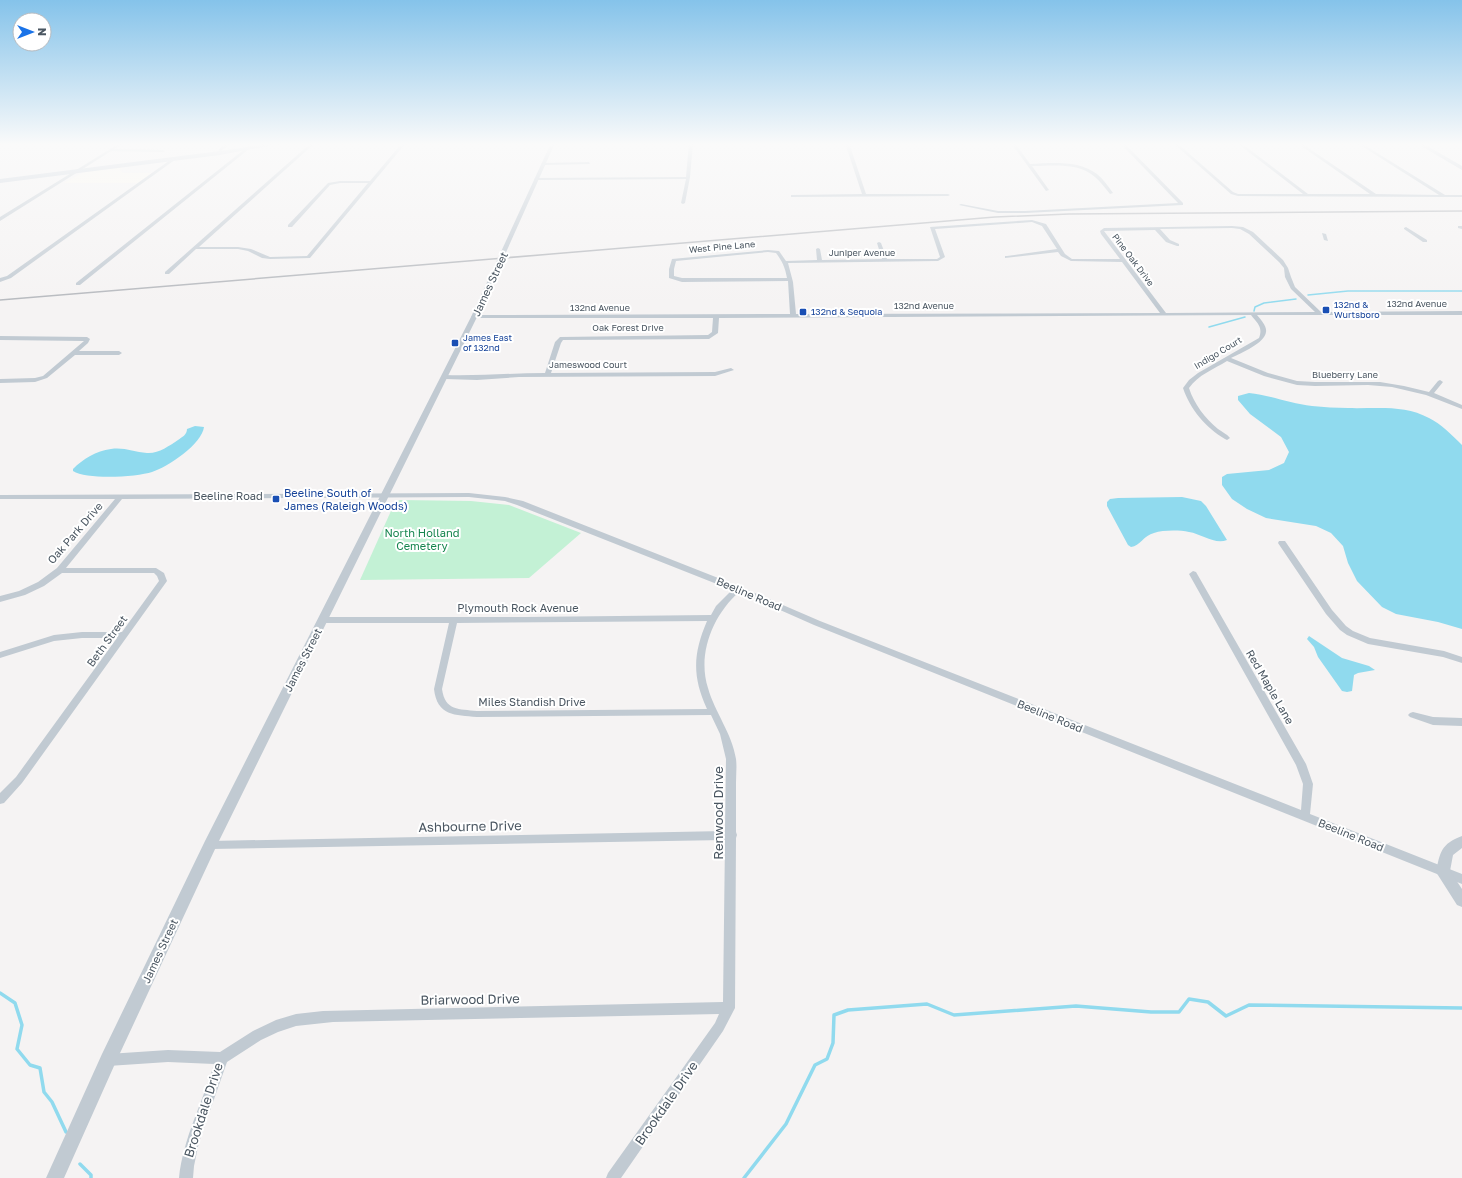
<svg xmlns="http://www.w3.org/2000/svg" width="1462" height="1178" viewBox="0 0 1462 1178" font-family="'Golos Text',sans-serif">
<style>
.commercial{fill:#fdf9ef}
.green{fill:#c3f1d5}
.water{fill:#90daee}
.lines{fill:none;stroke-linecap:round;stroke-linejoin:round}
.stream-far1{stroke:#90daee;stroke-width:1.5}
.stream{stroke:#90daee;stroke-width:3.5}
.minor{fill:#c1cad2;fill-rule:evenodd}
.tertiary{fill:#c1cad2;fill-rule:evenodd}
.secondary{fill:#c1cbd6;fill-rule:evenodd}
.rail{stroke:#b5b8bd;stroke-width:1.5}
.transit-dot{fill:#1a4fb4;stroke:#fff;stroke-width:1.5}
.labels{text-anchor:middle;stroke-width:4;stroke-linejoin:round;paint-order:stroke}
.far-street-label{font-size:9px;fill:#4a5661;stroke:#fff}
.far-transit-label{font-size:9px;fill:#164399;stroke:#fff;text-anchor:start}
.street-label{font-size:11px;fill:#4a5661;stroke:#fff}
.transit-label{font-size:11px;fill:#164399;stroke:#fff;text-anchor:start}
.park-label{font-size:11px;fill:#17864f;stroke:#fff}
.near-street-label{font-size:13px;fill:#4a5661;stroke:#fff}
</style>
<rect width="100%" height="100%" fill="#f5f3f3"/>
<path class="commercial" d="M123 167 120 170 123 173H152L138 183H64L84 172Z"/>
<path class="green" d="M400 500 471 501 509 505 581 533 529 578 360 580 395 502Z"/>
<path class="water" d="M1249 393C1270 395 1290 404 1312 406 1324 407 1336 408 1348 408 1375 409 1404 404 1429 418 1441 424 1452 435 1462 445V629L1438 622 1396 614 1382 607 1357 581 1348 563 1343 546 1331 533 1316 526 1266 518 1247 509 1232 499 1222 485V477L1227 474 1269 470 1284 463 1289 452 1281 437 1250 414 1238 400V396Z
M195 426 204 427C202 444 168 467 152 472 137 477 87 480 73 471V469C83 459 96 451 111 449 124 447 134 452 147 453 158 454 169 446 178 440 182 437 187 435 187 429Z
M1182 497 1201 501 1206 506 1227 540C1215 545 1202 534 1189 532 1179 530 1163 530 1154 533 1144 535 1140 546 1131 547L1128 545 1107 506V502L1110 499 1118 498Z
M1309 636 1342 658 1369 666 1375 670 1358 673 1354 675 1352 691 1347 692 1342 691 1318 657 1314 647 1307 639Z"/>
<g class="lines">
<path class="stream-far1" d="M1308 295 1348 291H1462
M1254 311 1255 307 1264 303 1296 299
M1209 327 1245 317"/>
<path class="stream" d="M0 993 15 1003 22 1025 17 1049 30 1065 40 1068 44 1092 52 1102 66 1132
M80 1164 91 1175V1178
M744 1178 786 1124 815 1065 827 1059 833 1043 834 1015 848 1010 927 1004 954 1015 1076 1006 1151 1012H1179L1189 999 1208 1002 1226 1016 1249 1005 1462 1008"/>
<path class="minor" d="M228 143H232L222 150 221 154H219V149Z
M311 143H315L199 247H238L251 249 270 257 307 256 368 183H340L330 185 292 227H288V225L328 183 340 181H370L402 143H406L310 258 270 259 262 258 248 251 238 249H196L169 274H165V272Z
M689 143H693L690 177 685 203 683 204 681 203 686 179 536 180 534 179 536 178 686 177Z
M845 143H849L866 194H948L950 195 948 196 791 197V195H792L862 194Z
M1011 143H1015L1030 164C1052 163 1078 160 1097 174 1103 179 1108 186 1113 193L1110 194C1105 188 1101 182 1095 177 1078 162 1053 166 1032 166L1049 190 1046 191Z
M1120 143H1124L1183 203V205L1025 213H998L959 205 961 204 998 211H1025L1178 203Z
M1173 143H1177L1233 192 1238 194H1303L1237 143H1241L1308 194H1370L1297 143H1301L1376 194 1439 195 1357 143H1361L1445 195H1462V197L1238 196 1231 194Z
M246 148 249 149 80 285H76V283Z
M110 149 163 150 165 151 163 152 109 151Z
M173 158 176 159 11 278 0 282V278L7 276Z
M589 162 590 164 543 165 541 164 543 163Z
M1032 220 1046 224 1065 254 1072 259H1120L1101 234 1100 231 1104 228 1232 226 1243 227 1253 232 1283 260 1288 268 1291 277 1295 287 1321 312 1462 311V315H1257C1261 320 1267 326 1266 332 1265 343 1241 353 1231 358L1268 373 1297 381 1315 382H1380L1404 386 1429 392 1438 381 1440 380 1443 382 1434 393 1462 405V409L1426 395 1392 387 1368 385 1315 386 1297 385 1264 376 1227 361C1214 369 1198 375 1189 388 1194 404 1205 418 1218 429 1222 432 1227 434 1230 438L1227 440 1225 439C1206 428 1190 409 1183 388L1189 380 1198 373 1259 338C1263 327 1258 324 1251 315L719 318 718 333 709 339 563 340 561 343 551 373 715 372 731 368 734 370 715 376 519 377 477 380 445 379 442 377 445 375C479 376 512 373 545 373L555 342 560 337 708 335 712 332 713 318H472L471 317 474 315 790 314 788 281 682 282 669 278V269L672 259 768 250 779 251 786 261 817 260 816 249 818 248 820 249 822 260 882 259 877 243 879 242 881 243 887 259H937L940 257 930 227ZM1032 222 1042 226 1057 249 1007 256H1005V258L1058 252 1061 256 1071 261 1122 262 1160 313 796 314 793 282 788 263 938 261 945 257 935 229ZM1232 228 1240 229 1249 234 1279 262 1284 268 1285 277 1291 289 1315 312 1166 313 1104 231 1155 230 1166 242 1177 246H1179V244L1170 240 1160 229ZM768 252 776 253C782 261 785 267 787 278H682L674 276V269L676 261Z
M1458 226H1462V229L1458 228Z
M1406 227 1427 240V242H1423L1404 229V228Z
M1322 233 1326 234 1328 241 1324 240Z
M0 336 87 337 90 339 88 343 79 351H119L122 353 119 355H75L47 378 35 382 0 383V379L35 378 43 376 84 341 0 340Z
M469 493 505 497 523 501 741 587 820 621 1301 810 1303 784 1296 765 1189 574 1193 571 1196 572 1306 764 1313 784 1310 814 1462 874V884L814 625 739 592C713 615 697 654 708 688 715 713 732 733 736 759 737 767 736 775 736 783 736 799 736 816 736 832L737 835 736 838 735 1008 723 1031 621 1178H606L608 1173 715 1023 719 1014 333 1022 296 1026 278 1032 261 1040 227 1062 199 1142 194 1166 193 1178H179C183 1138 203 1102 214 1064L168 1062 108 1066 104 1064 102 1060 104 1056 108 1054 168 1050 220 1052 253 1031 276 1020 296 1014 323 1011 723 1002 725 840 210 849 206 848 205 845 206 842 210 841 725 831 726 759 720 734 711 715 477 717C455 715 437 716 434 689L449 623H323L319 620 323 617H525L711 615 716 606 732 590 517 505 505 501 469 497 122 499 66 568H156L164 573 167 581 22 783 4 803 0 804V793L16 777 117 638H82L54 641 0 658V652L54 635 82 632H122L159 581 157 576 154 573H62L44 586 25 595 0 602V596L19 591 38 582 57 568 115 499H0V495ZM707 621C693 654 692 676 707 709L477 711C459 709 445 711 442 689L457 623Z
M1279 541H1285L1332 610 1346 626 1353 631 1370 638 1444 651 1462 657V663L1443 657 1368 644 1347 635 1340 630 1326 614 1278 543Z
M1413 712 1433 717 1462 718V726L1433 725 1410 717 1408 715 1410 713Z"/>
<path class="tertiary" d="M120 143H124L0 221V217Z
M551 143H555L477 317 216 847 114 1066 64 1178H46L102 1054 205 841 471 317Z
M1462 836V848L1453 855 1450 871 1462 889V907L1457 905 1436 872C1440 852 1441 844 1462 836Z"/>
<path class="secondary" d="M274 143H284L220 155 0 183V179L220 151Z
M1416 143H1422L1462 166V170Z"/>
<path class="rail" d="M0 300 995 217 1069 214 1462 211"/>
</g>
<linearGradient id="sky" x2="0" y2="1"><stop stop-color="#85c3ea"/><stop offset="0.47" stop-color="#fafafa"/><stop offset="1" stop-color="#fafafa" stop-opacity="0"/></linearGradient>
<rect width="1462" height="307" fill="url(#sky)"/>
<g class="transit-dot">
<rect x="1322" y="306" width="8" height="8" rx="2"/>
<rect x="799" y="308" width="8" height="8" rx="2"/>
<rect x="451" y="339" width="8" height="8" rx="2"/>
<rect x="272" y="495" width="8" height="8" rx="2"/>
</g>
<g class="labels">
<g class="far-street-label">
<text transform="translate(722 247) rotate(-5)" y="3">West Pine Lane</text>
<text x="862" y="256">Juniper Avenue</text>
<text transform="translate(1133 260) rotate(53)" y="3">Pine Oak Drive</text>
<text x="1417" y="307">132nd Avenue</text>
<text x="924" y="309">132nd Avenue</text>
<text x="600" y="311">132nd Avenue</text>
<text x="628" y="331">Oak Forest Drive</text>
<text transform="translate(1218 353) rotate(-31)" y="3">Indigo Court</text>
<text x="588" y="368">Jameswood Court</text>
<text x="1345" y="378">Blueberry Lane</text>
</g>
<g class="far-transit-label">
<text x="1334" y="308">132nd &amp;<tspan x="1334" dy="10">Wurtsboro</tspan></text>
<text x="811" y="315">132nd &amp; Sequoia</text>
<text x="463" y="341">James East<tspan x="463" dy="10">of 132nd</tspan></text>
</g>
<g class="street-label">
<text transform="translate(490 284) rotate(-65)" y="4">James Street</text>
<text x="228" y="500">Beeline Road</text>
<text transform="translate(75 533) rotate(-49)" y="4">Oak Park Drive</text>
<text transform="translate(749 594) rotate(23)" y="4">Beeline Road</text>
<text x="518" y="612">Plymouth Rock Avenue</text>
<text transform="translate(107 641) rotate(-54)" y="4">Beth Street</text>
<text transform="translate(303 660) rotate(-63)" y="4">James Street</text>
<text transform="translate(1270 687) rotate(60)" y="4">Red Maple Lane</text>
<text x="532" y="706">Miles Standish Drive</text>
<text transform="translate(1050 716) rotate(22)" y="4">Beeline Road</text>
<text transform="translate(1351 835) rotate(22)" y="4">Beeline Road</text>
<text transform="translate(160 951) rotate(-65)" y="4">James Street</text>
</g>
<g class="transit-label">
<text x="284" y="497">Beeline South of<tspan x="284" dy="13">James (Raleigh Woods)</tspan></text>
</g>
<g class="park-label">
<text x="422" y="537">North Holland<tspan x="422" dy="13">Cemetery</tspan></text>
</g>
<g class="near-street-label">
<text transform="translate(718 813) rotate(-90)" y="5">Renwood Drive</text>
<text transform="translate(470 826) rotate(-1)" y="5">Ashbourne Drive</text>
<text transform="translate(470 999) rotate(-1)" y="5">Briarwood Drive</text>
<text transform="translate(666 1103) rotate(-55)" y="5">Brookdale Drive</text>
<text transform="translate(203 1110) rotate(-72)" y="5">Brookdale Drive</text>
</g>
</g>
<g transform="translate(32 32) rotate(90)"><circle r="19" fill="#ffffff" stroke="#b7bbc0"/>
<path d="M0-3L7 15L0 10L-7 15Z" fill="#1a73e8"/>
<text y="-6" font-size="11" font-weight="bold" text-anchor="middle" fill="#4a5661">N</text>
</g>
</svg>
